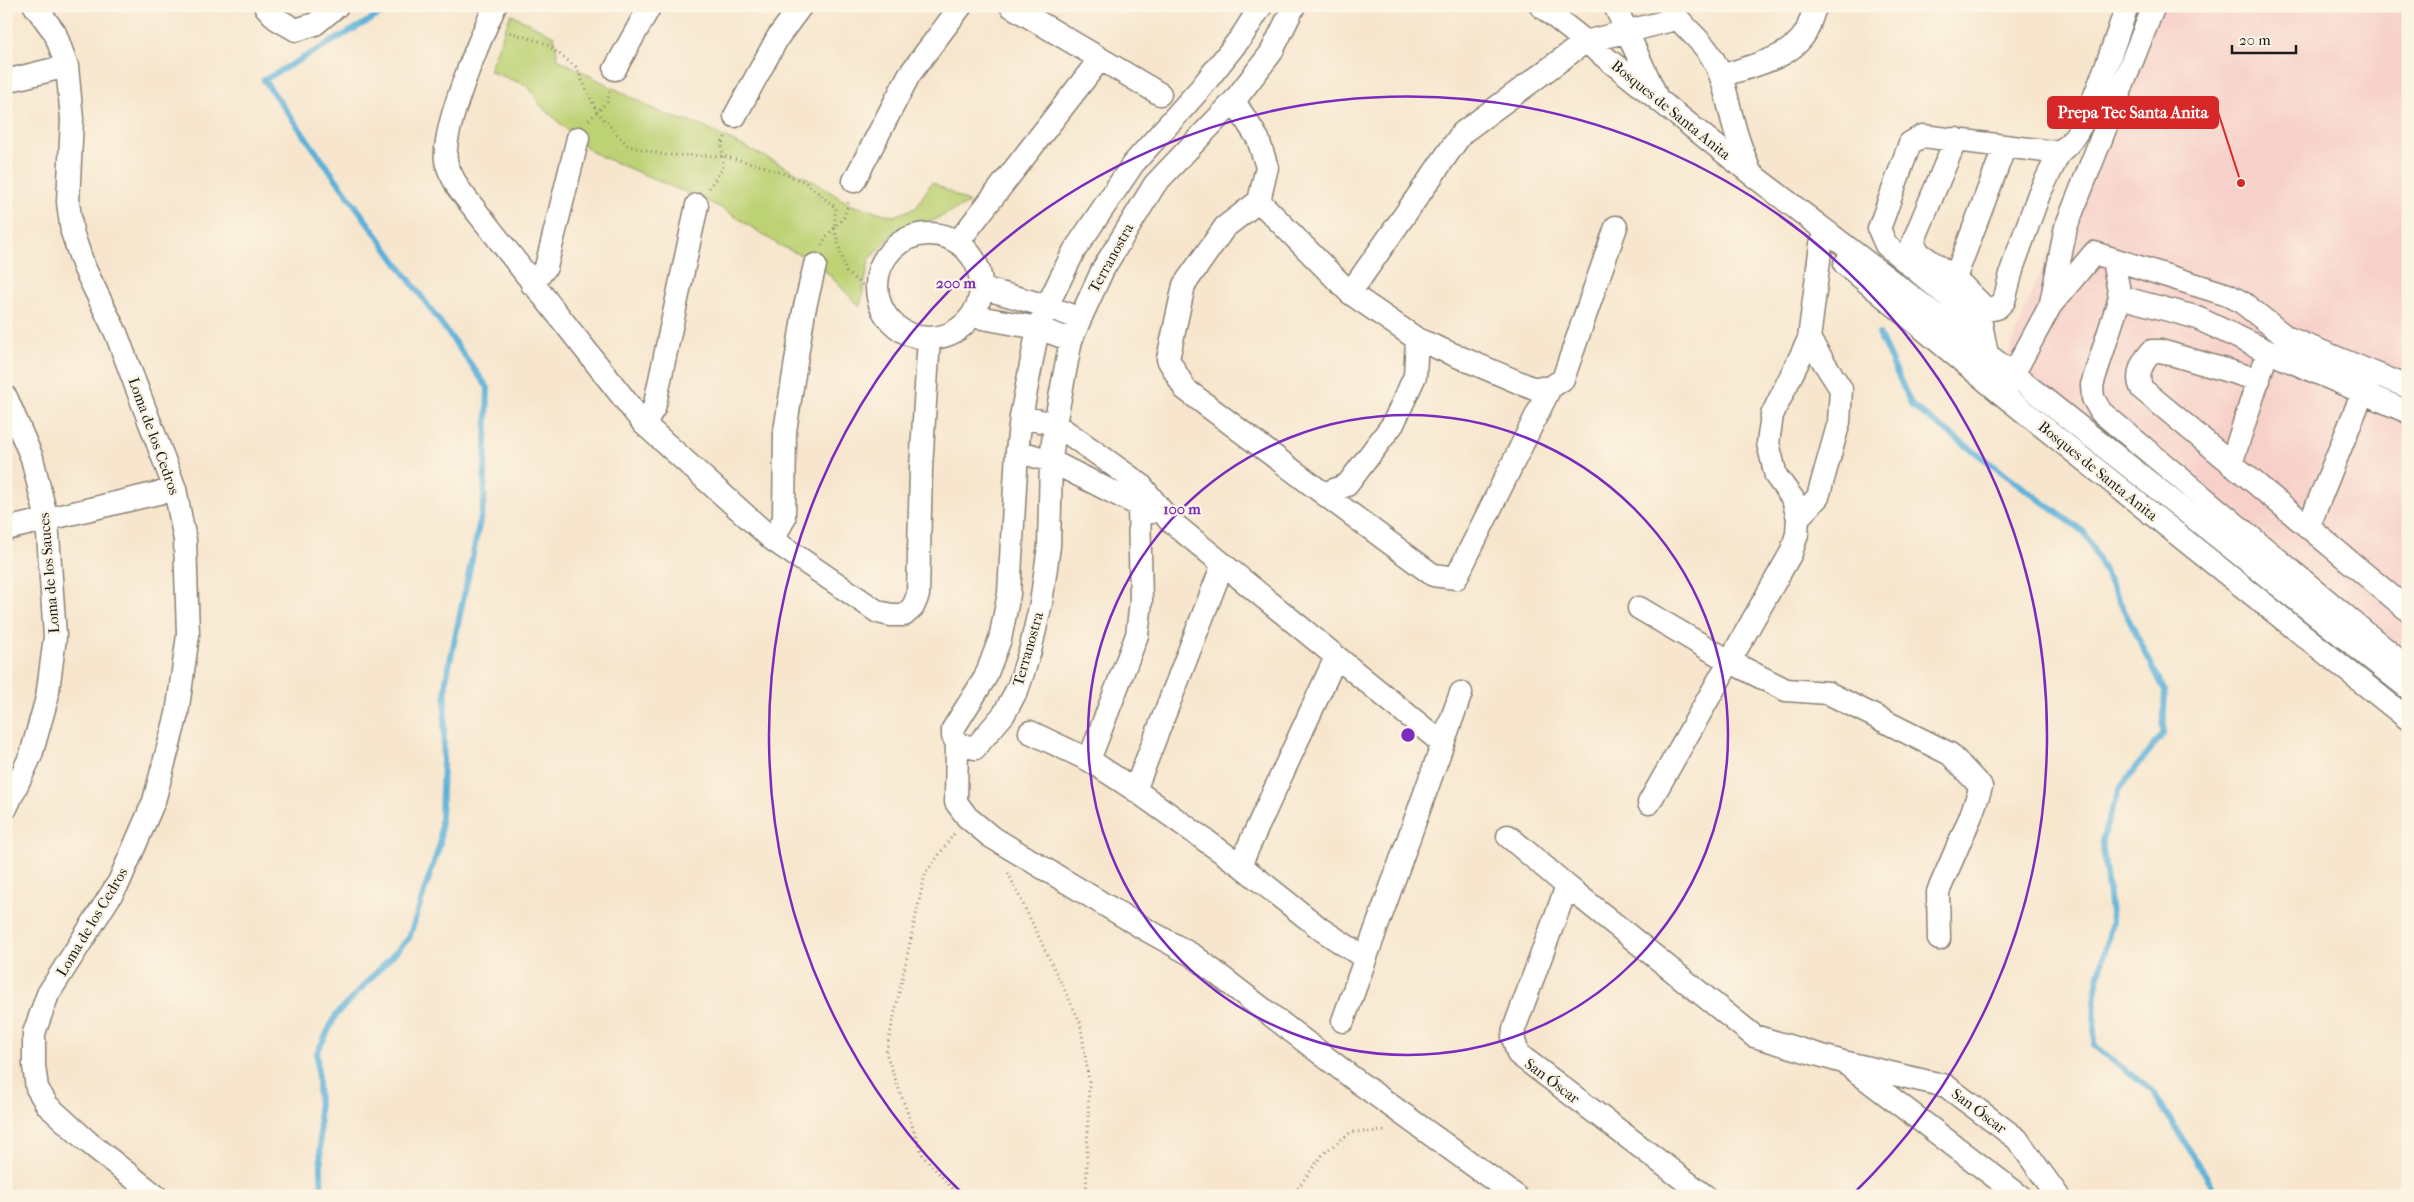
<svg xmlns="http://www.w3.org/2000/svg" width="2414" height="1202" viewBox="0 0 2414 1202" font-family="'IM FELL French Canon',serif">
<style>
.built{fill:#f7d0c9}
.green{fill:#bdd275;stroke:#6c7748}
.lines{fill:none;stroke-linecap:round;stroke-linejoin:round}
.stream{stroke:#5db1d9;stroke-width:6}
.minor-casing{stroke:#8a8174;stroke-width:25}
.path{stroke:#8a8174;stroke-width:3;stroke-dasharray:1 4;stroke-linecap:butt}
.minor{stroke:#fff;stroke-width:22}
.ring{fill:none;stroke:#7b2cbf;stroke-width:2.5}
.labels{text-anchor:middle;stroke-width:4.5;stroke-linejoin:round;paint-order:stroke}
.street-label{font-size:15px;fill:#1c1c1c;stroke:#fcf5e5}
.centre{fill:#7b2cbf;stroke:#fcf5e5;stroke-width:2.5}
.ring-label{font-size:15px;text-anchor:middle;font-weight:bold;fill:#7b2cbf;stroke:#fcf5e5;stroke-width:4.5;stroke-linejoin:round;paint-order:stroke}
.leader{fill:none;stroke:#d62828;stroke-width:2}
.callout-dot{fill:#d62828;stroke:#fcf5e5;stroke-width:2}
.callout{fill:#d62828;stroke:#d62828;stroke-width:2}
.callout-label{font-size:16px;text-anchor:middle;font-weight:bold;fill:#fff}
</style>
<rect width="100%" height="100%" fill="#fcf5e5"/>
<filter id="ink" filterUnits="userSpaceOnUse"><feTurbulence type="fractalNoise" baseFrequency=".02" numOctaves="2"/><feDisplacementMap in="SourceGraphic" scale="10" xChannelSelector="R" yChannelSelector="G"/><feConvolveMatrix kernelMatrix="1 2 1 2 8 2 1 2 1" color-interpolation-filters="sRGB"/></filter>
<filter id="wash" filterUnits="userSpaceOnUse"><feTurbulence type="fractalNoise" baseFrequency=".0096" numOctaves="4" result="noise"/><feDisplacementMap in="SourceGraphic" scale="20" xChannelSelector="R" yChannelSelector="G"/><feGaussianBlur stdDeviation="1.12" result="paint"/><feColorMatrix in="noise" values="0 0 0 0 0 0 0 0 0 0 0 0 0 0 0 0 0 1.4 0 .05"/><feComposite in="paint" operator="in"/></filter>
<g filter="url(#wash)">
<rect width="100%" height="100%" fill="#f7e6cd"/>
<path class="built" d="M2144 6H2408V676L2006 360Z"/>
<path class="green" d="M511 14 554 36 558 59 663 114 699 125 776 162 813 181 851 205 893 216 916 208 932 182 969 203 930 222 897 230 869 260 860 307 818 263 779 245 722 208 593 153 541 106 528 86 489 71Z"/>
<g class="lines">
<path class="stream" d="M1879 334 1912 406 2085 533 2165 691 2163 734 2119 789 2102 840 2112 922 2095 992 2094 1045 2152 1091 2219 1196
M322 1196 317 1053 336 1015 409 938 440 844 446 680 484 502 488 388 264 80 395 6"/>
</g>
</g>
<g filter="url(#ink)">
<g class="lines">
<g class="minor-casing">
<path id="minor" d="M35 6 55 33 67 66 72 119 68 202 72 232 84 267 116 333 175 489 185 540 188 635 177 714 154 801 119 882 48 994 34 1033V1066L37 1088 47 1105 88 1142 156 1196
M265 6 277 19 296 30 315 24 337 6
M495 6C480 39 442 127 446 160 447 169 454 179 458 188L644 424 773 540 878 612 891 615H904L913 607 918 595 921 468 929 338
M1011 6 1160 94
M1261 6 1242 36 1200 89 1133 164 1074 251 1047 306 1038 328 1021 417 1017 451 1009 594 1000 639 985 678 953 729V736L957 744 975 748 1004 714 1018 688 1030 651 1041 603 1049 546 1051 461 1055 424 1071 340 1080 319 1103 269 1155 184 1234 101 1271 53 1294 6
M1541 6 1750 173 2014 375 2408 688
M1615 6 1655 93
M1670 6C1680 27 1702 38 1713 59 1725 80 1728 106 1735 129 1739 144 1745 158 1750 172
M615 69 650 6
M1721 76C1749 66 1790 60 1806 32 1810 24 1812 14 1816 6
M6 81 67 66
M1234 101 1258 139 1267 167 1259 201 1225 227 1184 285 1168 359 1185 389 1324 494 1347 485 1393 424 1415 376 1417 339 1350 293 1259 201
M735 116 778 37 801 6
M1956 139 1913 242 1919 253 1955 278 1987 310 1997 308 2004 301 2013 266 2039 194 2061 150
M854 181 909 75 961 6
M877 286a52 52 0 1 1 104 0a52 52 0 1 1-104 0Z
M958 242 1100 59
M2113 260 2120 297 2092 385 2093 398 2101 412 2408 668
M1845 264 2002 394 2408 719
M1955 278 2005 146
M532 284 546 267 578 138
M982 288 1047 306 1080 319
M1350 293 1462 133 1585 42 1676 19
M2120 297 2195 317 2267 351 2408 412
M2051 303 2066 227 2154 6
M972 316 1038 328 1071 340
M1417 339 1532 388H1550L1563 379 1616 227
M1987 354 1981 324 1886 245 1879 229 1910 143 1923 136 2045 151C2050 151 2057 152 2061 150 2084 141 2118 32 2127 6
M2259 380 2161 351H2152C2142 362 2135 376 2142 389L2408 610
M2007 386 2050 306 2094 253 2228 295 2243 303 2286 337 2408 387
M6 397 32 458 47 520 55 637 47 698 31 755 6 808
M1021 417 1055 424 1102 457 1141 485 1169 520 1442 743
M644 424 654 408 697 205
M1017 451 1051 461 1152 512
M2231 464 2263 365
M1324 494 1433 575 1456 578 1550 388
M1798 518 1818 497 1839 422 1841 389 1809 339
M2308 528 2369 377
M6 529 175 489
M773 540 784 519 785 431 804 311 815 265
M1639 608 1729 661 1786 690 1828 693 1950 754 1981 787 1970 818 1938 892 1939 939
M1030 732 1089 760 1135 790 1240 865 1322 930 1365 958
M957 744 956 802 967 817 990 836 1145 929 1194 956 1354 1079 1516 1196
M1089 760 1137 635 1141 602 1139 506 1141 485
M1135 790 1223 564
M1649 803 1791 553 1797 534 1798 518 1793 499 1776 476 1768 443 1772 415 1809 339 1821 244 1829 233
M1508 836 1567 886
M1240 865 1336 657
M1343 1021 1461 693
M1849 1066 2020 1196
M1705 1196 1518 1054 1513 1037 1514 1029 1567 886 1754 1036 1843 1062 1946 1086 2017 1139 2058 1196"/>
</g>
<path class="path" d="M505 31 545 43 576 67 597 112 628 146 666 155 723 156 766 167 805 182 836 208 834 228 846 272 878 297
M589 120 607 102 610 89
M709 188 723 168 722 144 726 135
M822 245 826 237 844 217 849 200
M954 834 925 874 886 1053 923 1156 959 1196
M1008 873 1080 1022 1089 1081 1086 1196
M1292 1196 1323 1154 1351 1132 1388 1131"/>
<use href="#minor" class="minor"/>
</g>
</g>
<g class="ring">
<circle cx="1408" cy="735" r="320"/>
<path d="M964 1195A639 639 0 1 1 1852 1195"/>
</g>
<g class="labels">
<g class="street-label">
<text transform="translate(1671 110) rotate(39)" y="5">Bosques de Santa Anita</text>
<text transform="translate(1111 258) rotate(-61)" y="5">Terranostra</text>
<text transform="translate(154 436) rotate(70)" y="5">Loma de los Cedros</text>
<text transform="translate(2098 471) rotate(39)" y="5">Bosques de Santa Anita</text>
<text transform="translate(49 573) rotate(-95)" y="5">Loma de los Sauces</text>
<text transform="translate(1028 649) rotate(-74)" y="5">Terranostra</text>
<text transform="translate(92 922) rotate(-59)" y="5">Loma de los Cedros</text>
<text transform="translate(1552 1081) rotate(37)" y="5">San Óscar</text>
<text transform="translate(1979 1111) rotate(37)" y="5">San Óscar</text>
</g>
</g>
<circle cx="1408" cy="735" r="8" class="centre"/>
<g class="ring-label">
<text x="956" y="288">200 m</text>
<text x="1182" y="514">100 m</text>
</g>
<path class="leader" d="M2241 183L2218 112"/>
<circle class="callout-dot" cx="2241" cy="183" r="5"/>
<rect class="callout" x="2048" y="97" width="170" height="31" rx="5"/>
<g class="callout-label">
<text x="2133" y="118">Prepa Tec Santa Anita</text>
</g>
<rect width="2414" height="1202" fill="none" stroke="#fcf5e5" stroke-width="25"/>
<path d="M2232 45v8h64v-8" fill="none" stroke="#1c1c1c" stroke-width="2.5"/>
<text x="2239" y="45" font-size="15" fill="#1c1c1c" stroke="#fcf5e5" stroke-width="4" paint-order="stroke">20 m</text>
</svg>
